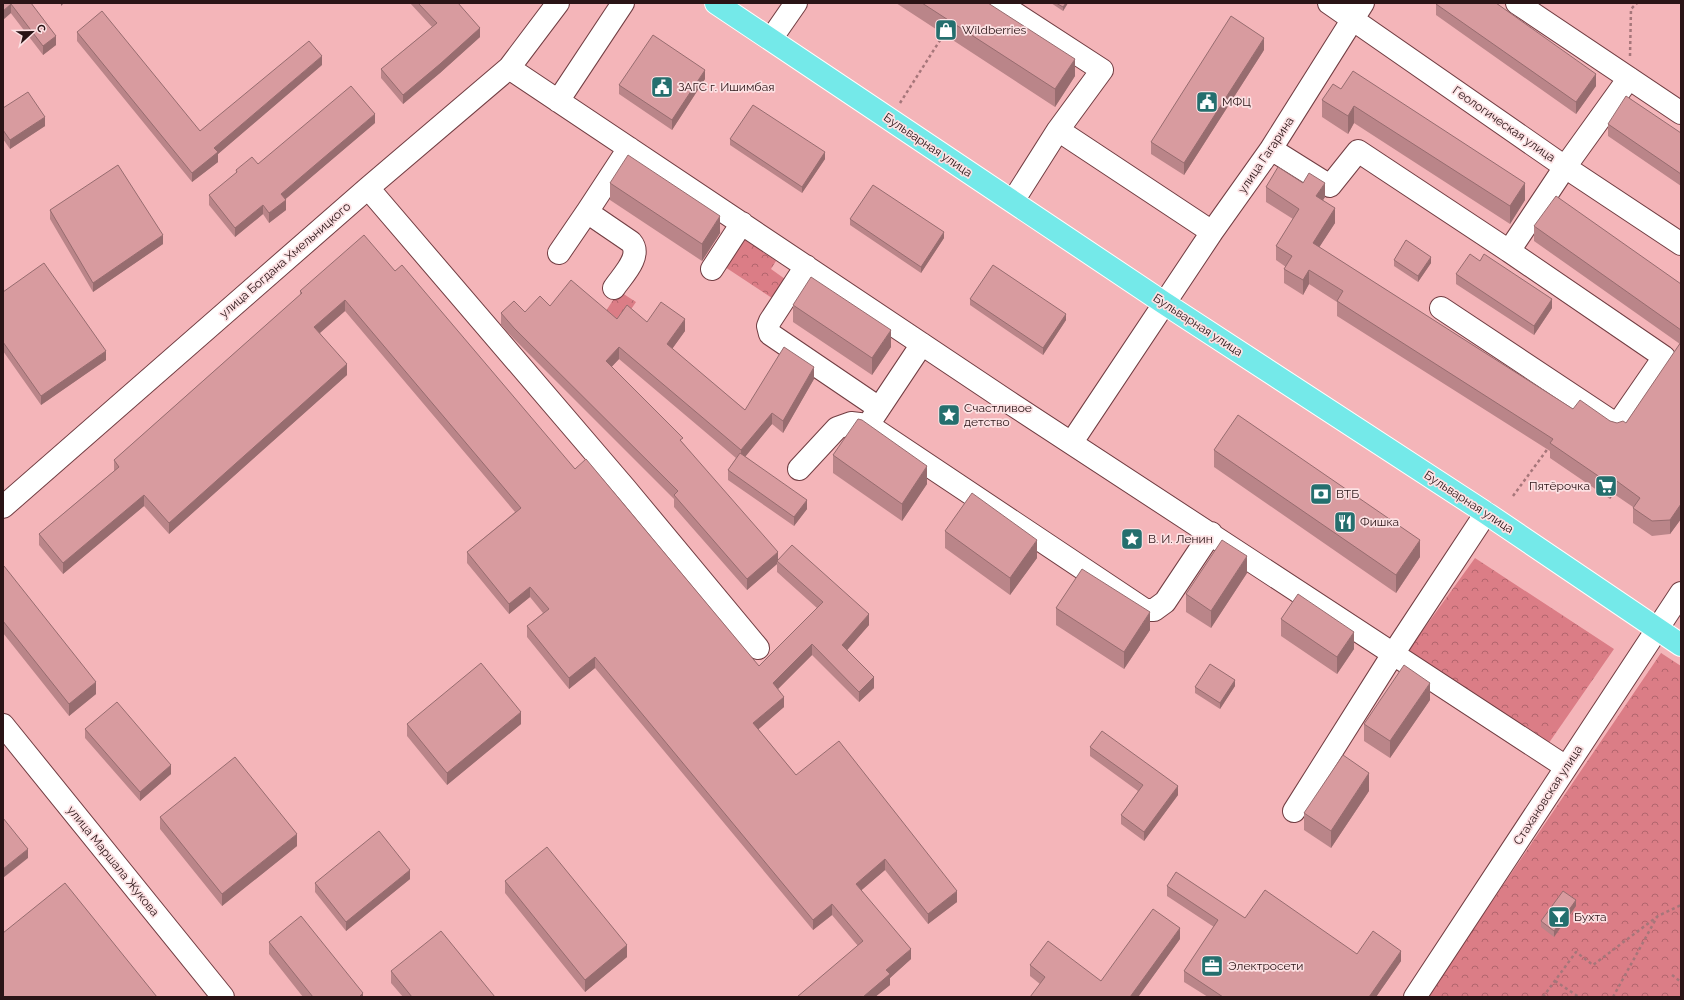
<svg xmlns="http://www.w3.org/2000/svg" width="1684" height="1000" viewBox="0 0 1684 1000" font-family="Raleway,sans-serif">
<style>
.forest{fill:url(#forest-crowns)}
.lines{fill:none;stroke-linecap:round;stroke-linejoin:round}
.minor-casing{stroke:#713d42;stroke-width:24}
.major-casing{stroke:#fff;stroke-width:24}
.path{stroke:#a6767a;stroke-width:2.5;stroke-dasharray:3 3;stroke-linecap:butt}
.minor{stroke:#fff;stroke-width:22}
.major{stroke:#74e9e9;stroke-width:22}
.wall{fill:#ba8589}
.shaded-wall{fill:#976c6f}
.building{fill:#d89b9f;stroke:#976c6f}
.labels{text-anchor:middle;stroke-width:3.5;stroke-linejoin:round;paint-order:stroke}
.poi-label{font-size:12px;fill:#2a1416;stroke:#fce1e3;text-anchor:start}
.street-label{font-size:12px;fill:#2a1416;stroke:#fce1e3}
</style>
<defs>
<pattern id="forest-crowns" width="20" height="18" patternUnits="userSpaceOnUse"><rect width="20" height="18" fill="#db7d86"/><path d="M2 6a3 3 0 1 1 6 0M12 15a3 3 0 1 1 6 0" fill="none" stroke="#b2656d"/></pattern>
</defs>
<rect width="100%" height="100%" fill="#f4b5b9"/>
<path class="forest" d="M744 239 776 261 771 269 785 279 772 298 725 267Z
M619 291 636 302 617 330 602 317Z
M1475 558 1614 649 1544 750 1405 655Z
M1661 653 1681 666V997H1427Z"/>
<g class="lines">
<g class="minor-casing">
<path id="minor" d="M999 3 1102 70 1058 130
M1329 3 1565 167 1681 244
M1517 3 1681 113
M771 39 796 3
M509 68 1007 401 1566 767
M558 101 623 3
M1271 149 1330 186 1358 151 1509 251 1565 167 1629 78
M368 188 625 488 758 648
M1013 201 1058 130 1212 232
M559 253 587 212
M806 266 770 321 768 326 770 334 879 408
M712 269 742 223
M614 288C622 276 643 256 631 242L587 212 629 148
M1441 308 1617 425 1664 357 1509 251
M922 344 868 425 1145 610H1154L1165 602 1211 533
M1072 442 1212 232 1271 149 1363 3
M799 469 837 428 851 423 868 425
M3 507 368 188 509 68 558 3
M3 725 223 997
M1294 811 1393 654 1486 513
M1415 997 1681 593"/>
</g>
<g class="major-casing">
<path id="major" d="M716 3 1164 303 1486 513 1681 645"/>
</g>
<path class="path" d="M1630 56 1631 9 1637 3
M900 103 944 34
M1513 496 1549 447
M1672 975 1681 982
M1555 981 1579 997
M1543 997 1576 952 1593 965 1658 916 1681 905
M1613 997 1657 917"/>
<use href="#minor" class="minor"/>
<use href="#major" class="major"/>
</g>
<path class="wall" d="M3 3H31L56 45 43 55Z
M410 3H458L480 37 440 73 403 104 381 78V69L432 27Z
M896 3H988L1075 76 1055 107Z
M1051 3H1068L1063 11Z
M1436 4 1596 86 1576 114 1436 15Z
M77 32 200 131 322 65 218 154V162L192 182 77 41Z
M1264 50 1184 175 1151 154V142Z
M705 79 672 130 619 94V85Z
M1341 89 1525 200 1510 224 1354 123 1348 134 1322 117V100Z
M3 108 45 126 10 149 3 139Z
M375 123 285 199 286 210 269 223 263 214 235 237 209 205V195L236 174V170L258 164Z
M1608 124 1681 133V186L1608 136Z
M730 139 825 159 802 193 730 145Z
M610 183 720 233 702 261 610 200Z
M1303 183 1325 197 1323 200 1335 223 1319 247 1573 409 1617 423H1626L1680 344 1534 241V226L1681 284V519L1670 534 1652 536 1633 523V507L1614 494 1610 499 1550 458V451L1337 316V302L1309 284 1303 295 1284 283V269L1286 267 1276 260V246L1293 219 1266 202V187Z
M50 210 163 244 93 292 50 219Z
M850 219 944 238 921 273 850 225Z
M1394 260 1431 263 1418 282 1394 266Z
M395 271 575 469 759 666 817 608 777 572V564L747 590 674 507V499L514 339 501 325V313L525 312 550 306 617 319 647 322 685 331 672 349 745 410 814 379 783 433 772 424 745 456 807 509 794 526 728 480V470L736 458 619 359 611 367 683 443 778 560 869 625 847 650 874 688 859 702 812 655 778 689 784 707 758 729 796 775 957 902 928 924 885 870 861 890 911 959 890 978V985L875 997H797L858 946 832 915 813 930 595 668 569 689 527 637V626L543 613 530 597 509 614 467 563V552L515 512 345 311 320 333 347 375 169 534 144 506 63 574 39 545V534L114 471V460L300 295V291Z
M1456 274 1552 308 1534 335 1456 284Z
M3 292 106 360 41 405 3 351Z
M970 299 1066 320 1043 355 970 305Z
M793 305 891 347 872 375 793 322Z
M1214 450 1420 557 1396 593 1214 467Z
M833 455 927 484 902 521 833 473Z
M945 531 1037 558 1010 595 945 548Z
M3 567 96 694 69 716 3 633Z
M1247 573 1211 628 1186 612V594Z
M1056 608 1150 630 1124 669 1056 625Z
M1281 619 1354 649 1337 674 1281 636Z
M1235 686 1220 709 1195 693V687Z
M1430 700 1390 758 1364 741V724Z
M407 724H521L447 785 407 736Z
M85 729 171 774 140 801 85 738Z
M1090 747 1178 795 1144 841 1121 824V815L1138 791 1090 756Z
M1369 791 1331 848 1304 830V813Z
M160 817 297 846 222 906 160 829Z
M410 879 346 931 315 892V883Z
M505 881 627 957 585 992 505 893Z
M1167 886 1245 918 1357 954 1401 961 1376 997H1208L1184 982V971L1214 927 1167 896Z
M1576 906 1554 937 1541 927V921Z
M1180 939 1138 997 1040 984 1030 976V965L1101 981Z
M269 942 363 997H303L269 954Z
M391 971 495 997H403L391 983Z"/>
<path class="shaded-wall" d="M61 3H64L61 6Z
M1066 3H1068L1063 11V7Z
M11 4V13L3 20V11Z
M480 28V37L440 73 403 104V95Z
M56 36V45L43 55V46Z
M1264 38V50L1184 175V163Z
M322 56V65L218 154V162L192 182V173L214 148Z
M1075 59V76L1055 107V89Z
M705 70V79L672 130V120Z
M1596 74V86L1576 114V102Z
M1354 106V123L1348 134V116Z
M375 114V123L281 203V194Z
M45 117V126L10 149V140Z
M825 152V159L802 193V187Z
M1325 183V197L1316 211V196Z
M1525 183V200L1510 224V206Z
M286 200V210L269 223V213Z
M263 205V214L235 237V228Z
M1335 208V223L1313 257V243Z
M720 216V233L702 261V244Z
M944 232V238L921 273V267Z
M163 235V244L93 292V283Z
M1431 257V263L1418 282V276Z
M1309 270V284L1303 295V280Z
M1552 299V308L1534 335V326Z
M345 300V311L314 338V327Z
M1066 314V320L1043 355V348Z
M685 319V331L667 356V344Z
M891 330V347L872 375V358Z
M619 347V359L606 373V361Z
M106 351V360L41 405V396Z
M347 364V375L169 534V523Z
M814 367V379L783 433V421Z
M772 413V424L741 462V450Z
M927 466V484L902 521V504Z
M1614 479V494L1610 499V484Z
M144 495V506L63 574V563Z
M807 500V509L794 526V517Z
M1681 504V519L1670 534V520Z
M1037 540V558L1010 595V578Z
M1420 540V557L1396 593V575Z
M778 552V562L777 561V564L747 590V579Z
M1247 556V573L1211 628V611Z
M530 587V597L509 614V604Z
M1150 612V630L1124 669V652Z
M869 614V625L842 656V645Z
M1354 632V649L1337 674V657Z
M812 644V655L773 694V683Z
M595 657V668L569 689V678Z
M874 677V688L859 702V692Z
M1235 680V686L1220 709V703Z
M96 682V694L69 716V704Z
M1430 683V700L1390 758V741Z
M784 697V707L753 734V723Z
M521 712V724L447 785V773Z
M171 765V774L140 801V792Z
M1369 773V791L1331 848V831Z
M1178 786V795L1144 841V832Z
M297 834V846L222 906V894Z
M28 849V858L3 878V869Z
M885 859V870L856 895V884Z
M410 870V879L346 931V922Z
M957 891V902L928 924V914Z
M1576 900V906L1554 937V931Z
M832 904V915L813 930V920Z
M1180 928V939L1138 997H1130Z
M627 945V957L585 992V980Z
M911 949V959L890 978V985L875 997H863L886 970Z
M1401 951V961L1376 997H1369Z
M363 993V997H359Z"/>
<path class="building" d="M3 3H31L56 36 43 46 11 4 3 11Z
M418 3H458L480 28 440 64 403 95 381 69 437 23Z
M922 3H988L1075 59 1055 89Z
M1056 3H1066L1063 7Z
M1436 3H1496L1596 74 1576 102 1436 4Z
M102 11 200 131 309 41 322 56 214 148 218 152 192 173 77 32Z
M1231 16 1264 38 1184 163 1151 142Z
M653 35 705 70 672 120 619 85Z
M1353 71 1525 183 1510 206 1354 106 1348 116 1322 100 1333 84 1341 89Z
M351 86 375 114 281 194 286 200 269 213 263 205 235 228 209 195 237 172 236 170 252 157 258 164Z
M28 92 45 117 10 140 3 130V108Z
M1626 96 1681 133V174L1608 124Z
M753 105 825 152 802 187 730 139Z
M628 155 720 216 702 244 610 183Z
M118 165 163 235 93 283 50 210Z
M1278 167 1303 183 1309 173 1325 183 1316 196 1335 208 1313 243 1573 409 1580 400 1610 421 1617 423 1623 421 1626 423 1681 342V504L1670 520 1652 521 1633 508 1640 498 1614 479 1610 484 1550 443 1553 439 1337 301 1343 291 1309 270 1303 280 1284 269 1292 256 1276 246 1299 209 1266 187Z
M873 185 944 232 921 267 850 219Z
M1556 196 1681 284V330L1534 226Z
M364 235 395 271 402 265 575 469 586 459 759 666 823 602 777 561 792 545 869 614 842 645 874 677 859 692 812 644 773 683 784 697 753 723 796 775 839 741 957 891 928 914 885 859 856 884 911 949 886 970 890 974 863 997H797L863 941 832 904 813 920 595 657 569 678 527 626 549 609 530 587 509 604 467 552 521 508 345 300 314 327 347 364 169 523 144 495 63 563 39 534 119 467 114 460 302 293 300 291Z
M1406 240 1431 257 1418 276 1394 260Z
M1470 254 1480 261 1484 254 1552 299 1534 326 1456 274Z
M44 263 106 351 41 396 3 342V292Z
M993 265 1066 314 1043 348 970 299Z
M811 277 891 330 872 358 793 305Z
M571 280 617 319 627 305 647 322 661 302 685 319 667 344 745 410 784 347 814 367 783 421 772 413 741 450 619 347 606 361 683 438 680 440 778 552 747 579 674 495 678 491 514 328 501 313 514 301 525 312 540 296 550 306Z
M1238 415 1420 540 1396 575 1214 450Z
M858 419 862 420 927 466 902 504 833 455Z
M740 453 807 500 794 517 728 470Z
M972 493 1037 540 1010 578 945 531Z
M1222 540 1247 556 1211 611 1186 594Z
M4 566 96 682 69 704 3 621V567Z
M1082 569 1150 612 1124 652 1056 608Z
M1298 594 1354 632 1337 657 1281 619Z
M481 663 521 712 447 773 407 724Z
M1210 664 1235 680 1220 703 1195 687Z
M1404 665 1430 683 1390 741 1364 724Z
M117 702 171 765 140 792 85 729Z
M1102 731 1178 786 1144 832 1121 815 1143 785 1090 747Z
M1343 755 1369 773 1331 831 1304 813Z
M235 757 297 834 222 894 160 817Z
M3 818 28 849 3 869Z
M379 831 410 870 346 922 315 883Z
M547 847 627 945 585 980 505 881Z
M1176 872 1245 918 1265 890 1357 954 1373 931 1401 951 1369 997H1223L1184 971 1218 920 1167 886Z
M65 883 157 997H3V933Z
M1563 891 1576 900 1554 931 1541 921Z
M1153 909 1180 928 1130 997H1030L1045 977 1030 965 1048 941 1101 981Z
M301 916 363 993 359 997H313L269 942Z
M441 931 495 997H412L391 971Z"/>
<defs>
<g id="shop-square" transform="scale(1.15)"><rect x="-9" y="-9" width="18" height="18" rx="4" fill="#246f6e" stroke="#fce1e3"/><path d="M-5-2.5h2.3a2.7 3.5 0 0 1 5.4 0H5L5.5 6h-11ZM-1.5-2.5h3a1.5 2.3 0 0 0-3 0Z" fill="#fff"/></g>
<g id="civic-square" transform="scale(1.15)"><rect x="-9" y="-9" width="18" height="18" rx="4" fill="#246f6e" stroke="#fce1e3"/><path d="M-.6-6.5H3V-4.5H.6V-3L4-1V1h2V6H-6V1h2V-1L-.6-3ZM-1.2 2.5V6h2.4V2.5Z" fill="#fff"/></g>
<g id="sight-square" transform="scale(1.15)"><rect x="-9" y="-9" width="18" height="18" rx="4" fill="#246f6e" stroke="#fce1e3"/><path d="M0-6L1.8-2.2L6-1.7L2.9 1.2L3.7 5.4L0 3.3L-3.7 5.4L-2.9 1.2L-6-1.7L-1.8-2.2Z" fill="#fff"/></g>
<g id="supermarket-square" transform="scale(1.15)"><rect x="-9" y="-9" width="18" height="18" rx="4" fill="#246f6e" stroke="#fce1e3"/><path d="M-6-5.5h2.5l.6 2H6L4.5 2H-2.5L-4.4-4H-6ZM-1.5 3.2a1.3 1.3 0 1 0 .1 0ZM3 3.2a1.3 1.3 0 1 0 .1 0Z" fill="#fff"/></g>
<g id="bank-square" transform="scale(1.15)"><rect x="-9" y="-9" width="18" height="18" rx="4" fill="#246f6e" stroke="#fce1e3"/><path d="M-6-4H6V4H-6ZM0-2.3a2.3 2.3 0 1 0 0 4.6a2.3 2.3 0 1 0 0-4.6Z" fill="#fff"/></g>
<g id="restaurant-square" transform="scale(1.15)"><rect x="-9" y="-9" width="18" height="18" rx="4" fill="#246f6e" stroke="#fce1e3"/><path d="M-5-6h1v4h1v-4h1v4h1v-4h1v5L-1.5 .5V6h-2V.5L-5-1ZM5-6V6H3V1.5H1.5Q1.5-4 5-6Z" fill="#fff"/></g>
<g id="bar-square" transform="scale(1.15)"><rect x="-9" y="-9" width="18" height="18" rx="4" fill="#246f6e" stroke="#fce1e3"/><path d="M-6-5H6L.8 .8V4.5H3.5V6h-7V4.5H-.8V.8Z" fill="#fff"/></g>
<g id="office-square" transform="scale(1.15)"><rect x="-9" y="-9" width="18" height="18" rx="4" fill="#246f6e" stroke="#fce1e3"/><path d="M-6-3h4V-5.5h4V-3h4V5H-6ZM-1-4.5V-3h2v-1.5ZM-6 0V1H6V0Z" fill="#fff"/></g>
</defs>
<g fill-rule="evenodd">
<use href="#shop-square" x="946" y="30"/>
<use href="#civic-square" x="662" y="87"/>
<use href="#civic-square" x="1207" y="102"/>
<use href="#sight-square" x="949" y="415"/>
<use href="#supermarket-square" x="1606" y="486"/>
<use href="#bank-square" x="1321" y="494"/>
<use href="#restaurant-square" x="1345" y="522"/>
<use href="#sight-square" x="1132" y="539"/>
<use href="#bar-square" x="1559" y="917"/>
<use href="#office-square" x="1212" y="966"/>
</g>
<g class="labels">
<g class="poi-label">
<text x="962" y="34">Wildberries</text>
<text x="678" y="91">ЗАГС г. Ишимбая</text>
<text x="1222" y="106">МФЦ</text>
<text x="964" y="412">Счастливое<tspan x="964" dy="14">детство</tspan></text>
<text x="1590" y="490" text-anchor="end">Пятёрочка</text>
<text x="1336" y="498">ВТБ</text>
<text x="1360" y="526">Фишка</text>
<text x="1148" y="543">В. И. Ленин</text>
<text x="1574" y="921">Бухта</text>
<text x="1228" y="970">Электросети</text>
</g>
<g class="street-label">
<text transform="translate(1504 124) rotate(35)" y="4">Геологическая улица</text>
<text transform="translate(928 145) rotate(34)" y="4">Бульварная улица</text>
<text transform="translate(1266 155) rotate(-56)" y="4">улица Гагарина</text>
<text transform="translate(285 260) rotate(-41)" y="4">улица Богдана Хмельницкого</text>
<text transform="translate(1198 325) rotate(33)" y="4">Бульварная улица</text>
<text transform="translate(1469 502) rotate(33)" y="4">Бульварная улица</text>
<text transform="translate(1548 795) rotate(-57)" y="4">Стахановская улица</text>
<text transform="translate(113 861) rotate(51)" y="4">улица Маршала Жукова</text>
</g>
</g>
<rect width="1684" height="1000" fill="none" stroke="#2a1416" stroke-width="8"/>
<g transform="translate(32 32) rotate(68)" stroke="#fce1e3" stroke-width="3" paint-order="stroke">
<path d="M0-3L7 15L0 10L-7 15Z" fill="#2a1416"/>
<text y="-6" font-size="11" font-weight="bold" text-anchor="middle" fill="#2a1416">С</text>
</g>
</svg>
